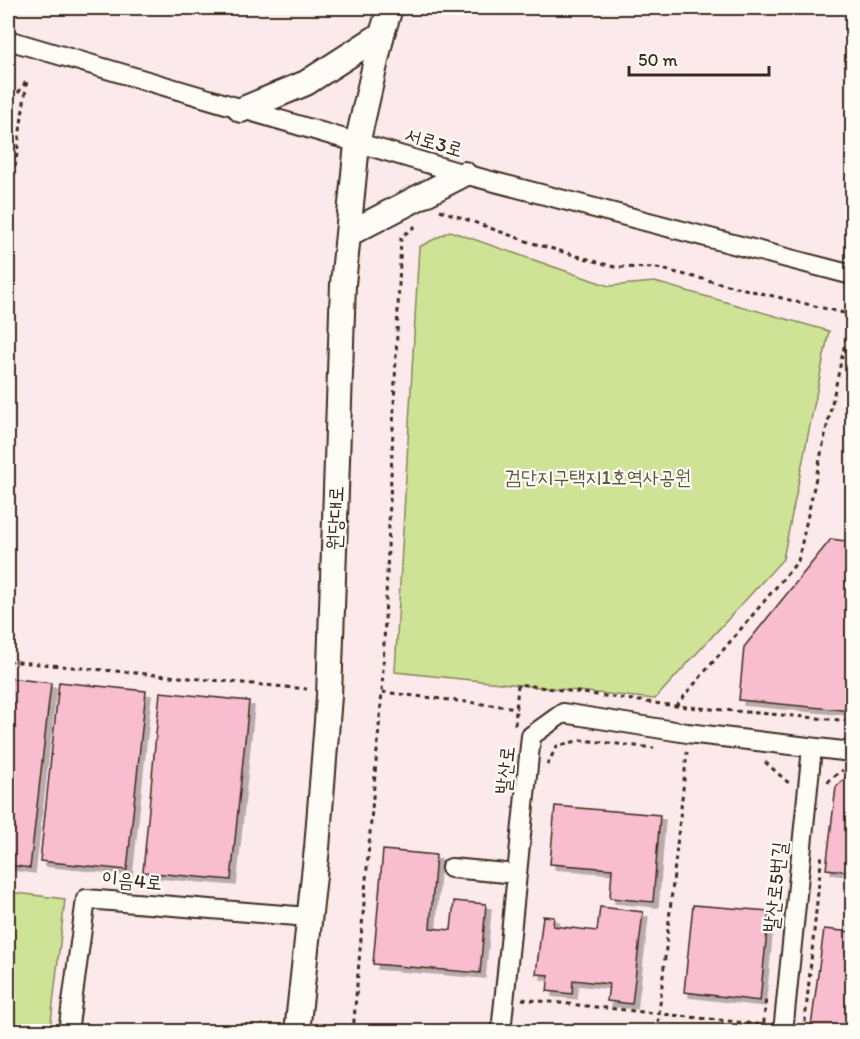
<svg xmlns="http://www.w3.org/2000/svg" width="860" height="1039" viewBox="0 0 860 1039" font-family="Itim,'Poor Story',sans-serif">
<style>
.green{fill:#cfe397;stroke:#85865a;stroke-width:1.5}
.building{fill:#f8bdcf;stroke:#3b2a1e;stroke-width:1.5;filter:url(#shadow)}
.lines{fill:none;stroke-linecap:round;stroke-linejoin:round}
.minor-casing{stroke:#3b2a1e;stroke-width:22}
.major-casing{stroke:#3b2a1e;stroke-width:28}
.path{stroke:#3b2a1e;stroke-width:3;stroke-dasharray:4.5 4.5;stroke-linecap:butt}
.minor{stroke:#fdfcf7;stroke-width:18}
.major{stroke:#fdfcf7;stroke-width:24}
.labels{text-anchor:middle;stroke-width:4.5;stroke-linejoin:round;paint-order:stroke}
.street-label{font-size:20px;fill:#3b2a1e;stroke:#fdfcf7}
.park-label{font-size:20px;fill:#60583c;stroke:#fdfcf7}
</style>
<defs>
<filter id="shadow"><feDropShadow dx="5" dy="5" stdDeviation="0" flood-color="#0004"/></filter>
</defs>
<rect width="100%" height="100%" fill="#fce9eb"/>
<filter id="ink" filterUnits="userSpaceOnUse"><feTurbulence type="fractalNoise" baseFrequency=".0167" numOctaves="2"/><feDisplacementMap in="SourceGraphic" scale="12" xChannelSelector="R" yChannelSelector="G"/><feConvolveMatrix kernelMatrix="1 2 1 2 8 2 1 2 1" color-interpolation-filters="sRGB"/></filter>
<g filter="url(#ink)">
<path class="green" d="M450 231 609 286 655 282 829 331 783 559 655 699 395 672 419 247Z
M8 892 65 899 50 1030 8 1025Z"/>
<path class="building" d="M831 539 852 542V711L739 700 744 647Z
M8 678 51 683 30 868 8 865Z
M59 682 146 691 127 870 40 861Z
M160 692 249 701 231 880 143 872Z
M850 774 852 775V872L826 869 836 787Z
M555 806 660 815 653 902 610 898 612 869 550 864Z
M383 850 436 855 430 928 451 930 454 901 486 904 480 973 373 964Z
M693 905 769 911 760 1001 684 992Z
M600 907 643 912 632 1004 607 1001 609 984 573 980 572 994 547 991 549 975 536 974 543 916 554 917 553 926 597 931Z
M824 929 852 932V1032L811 1027Z
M535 1026 600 1032H534Z
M675 1026 728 1032H674Z"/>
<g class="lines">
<g class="minor-casing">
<path id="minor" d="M8 40 464 174 852 275
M451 868 517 874
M68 1032 86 899 309 917
M501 1032 531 736 563 713 687 733 852 752
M783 1032 812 748"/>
</g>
<g class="major-casing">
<path id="major" d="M241 110 306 83 382 34
M348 234 464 174
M297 1032 317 848 329 696 343 284 357 144 382 34 390 8"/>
</g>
<path class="path" d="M8 108 27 80 8 219
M440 210 529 242 615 267 657 268 852 315
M8 661 307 689
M382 692 517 708
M676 706 798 561 851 315
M515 725 518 684 676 706 852 721
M765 762 791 785
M547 765 557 746 581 740 654 748
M828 783 829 780 843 770
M522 999 765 1025
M801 1030 815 1032
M804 1031 822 852
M353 1032 382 692 401 237 418 224
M657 1032 687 752
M763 1032 766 997"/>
<use href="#minor" class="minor"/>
<use href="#major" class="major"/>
</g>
</g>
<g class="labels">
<g class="street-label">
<text transform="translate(434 142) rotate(16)" y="7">서로3로</text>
<text transform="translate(335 518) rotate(-88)" y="7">원당대로</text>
<text transform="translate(505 770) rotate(-84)" y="7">발산로</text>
<text transform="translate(132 880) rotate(5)" y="7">이음4로</text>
<text transform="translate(775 887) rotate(-84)" y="7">발산로5번길</text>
</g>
<g class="park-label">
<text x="598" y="484">검단지구택지1호역사공원</text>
</g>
</g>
<rect width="860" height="1039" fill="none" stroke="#fdfcf7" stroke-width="30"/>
<rect x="15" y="15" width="830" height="1009" fill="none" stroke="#3b2a1e" stroke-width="2" filter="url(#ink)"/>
<path d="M629 66v9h140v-9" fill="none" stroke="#3b2a1e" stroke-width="3"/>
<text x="638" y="66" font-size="18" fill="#3b2a1e" stroke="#fdfcf7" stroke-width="4.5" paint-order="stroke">50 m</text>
</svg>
